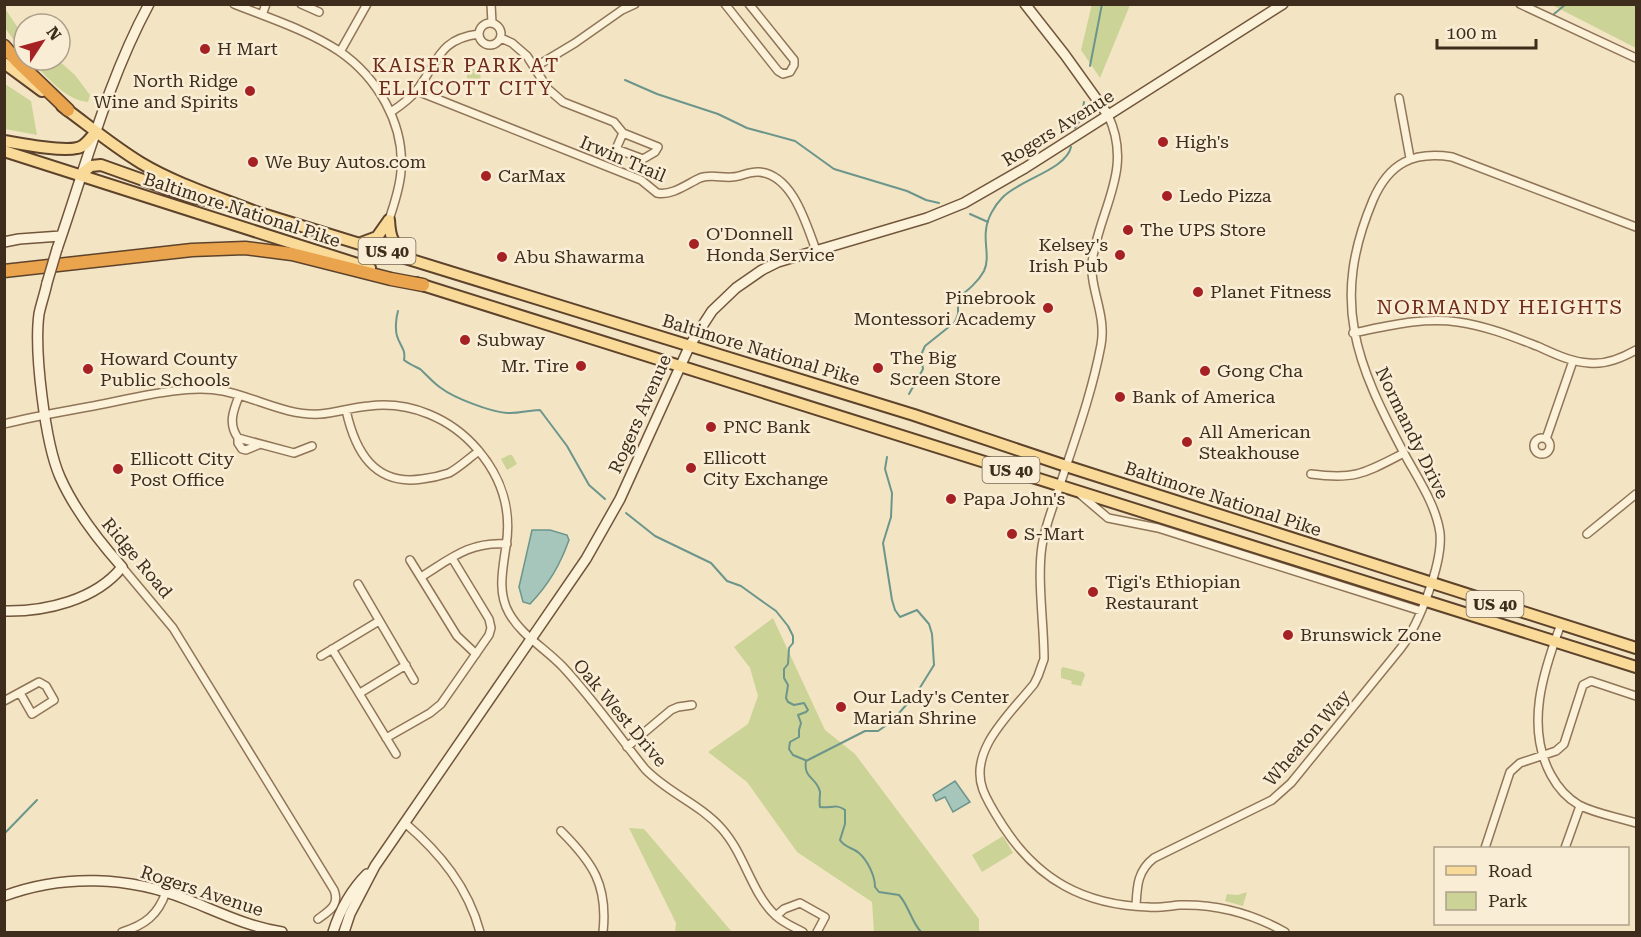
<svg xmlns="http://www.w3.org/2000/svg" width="1641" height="937" viewBox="0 0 1641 937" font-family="'Roboto Serif',serif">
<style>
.green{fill:#ccd396}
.water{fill:#a6c6bc;stroke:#6c958b;stroke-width:1.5}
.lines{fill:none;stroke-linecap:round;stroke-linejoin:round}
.stream{stroke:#6c958b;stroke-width:2}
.street-casing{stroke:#907558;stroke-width:10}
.secondary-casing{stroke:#72563b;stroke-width:12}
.primary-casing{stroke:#5e432c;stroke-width:14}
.highway-casing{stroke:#5e432c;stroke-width:15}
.street{stroke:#fcf1d9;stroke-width:7}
.secondary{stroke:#fcf1d9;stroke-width:9}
.primary{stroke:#f9da99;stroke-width:10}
.highway{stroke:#eaa44d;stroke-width:12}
.secondary-bridge-casing{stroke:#72563b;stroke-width:12;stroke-linecap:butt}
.secondary-bridge{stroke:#fcf1d9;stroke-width:9}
.poi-dot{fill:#a62123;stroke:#f9eed5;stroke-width:2}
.labels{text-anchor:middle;stroke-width:5;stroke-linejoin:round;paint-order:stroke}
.shield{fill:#f9eed5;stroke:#766754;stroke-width:1.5}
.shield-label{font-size:16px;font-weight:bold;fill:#3e2d1d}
.poi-label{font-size:18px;fill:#3e2d1d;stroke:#f9eed5;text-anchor:start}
.street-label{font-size:18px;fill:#3e2d1d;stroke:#f9eed5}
.neighbourhood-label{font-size:20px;letter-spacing:1.5px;fill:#702a18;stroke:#f9eed5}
</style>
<rect width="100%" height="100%" fill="#f3e5c4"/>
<path class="green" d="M1092 4 1130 5 1100 78 1081 50Z
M1552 5H1636V48Z
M4 7 24 37V54L5 28Z
M30 60H58L75 75 90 95 88 102C64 100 47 76 30 60Z
M467 69H480L481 84H467Z
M5 84 31 101 37 135 5 129Z
M509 455H512L517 464 507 470 501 459Z
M773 618 825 730 855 754 979 919V932H874L872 902 797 852 747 782 708 752 748 724 758 696 750 668 734 647Z
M1063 667 1083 672 1085 675 1081 686 1071 684 1072 681 1061 678V669Z
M629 828 644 829 732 932H675L676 923Z
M1003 836 1013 853 982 872 972 855Z
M1247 892 1243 906 1225 901 1227 894 1237 895Z"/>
<path class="water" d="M532 530H550L567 535 569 540C560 565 549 584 530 604L523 602 519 587Z
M955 781 970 802 953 812 945 797 936 801 933 795Z"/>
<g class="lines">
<path class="stream" d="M1554 14 1566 4
M1090 66 1102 4
M625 80 657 94 718 114 747 128 795 141 834 169 907 191 926 200 939 203
M1075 128 1081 119 1084 102
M970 214 988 222
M398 311C396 318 395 329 397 336 400 346 406 349 404 360 409 364 414 366 420 369 427 375 433 383 441 388 454 398 491 412 507 413 519 414 528 410 540 410L567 446 589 485 605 499
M909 394 923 369 921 355 925 346 955 322 958 314V298C968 290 978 282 984 271 990 258 984 244 986 230 987 219 994 206 1002 198 1018 180 1066 170 1071 147
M887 457 885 469 892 493 891 517 883 543 892 600 895 610 900 617 917 610 929 624 932 634 934 665 916 694 891 722 878 731H865L806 761C803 779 817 777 820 792 820 797 819 801 820 807 830 809 836 803 845 810V824L840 840C845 848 852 847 859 853 868 861 875 876 875 887L879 892 899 895C909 906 911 921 921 932
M626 513 655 536 711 563 727 581 741 586 759 599 776 611 788 626 793 636V643L789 648 788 664 784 669V678L788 685 786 698 788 702 794 705 804 703 808 710 806 712 798 715 801 723 799 730V737L790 742 789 749 793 755 805 760
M4 834 37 800"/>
<g class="street-casing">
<path id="street" d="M234 4C269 18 307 30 339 51 377 77 405 124 401 171 400 188 394 204 389 220
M301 4 319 12
M491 4 492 23
M725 4 778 71 783 74 790 72 794 65V60L749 4
M1520 4 1636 58
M262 15 266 4
M479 34a11 11 0 1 1 22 0a11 11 0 1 1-22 0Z
M501 38 512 43 527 56 548 89 563 102 614 122 623 133 658 147 655 152 643 159 616 149 623 133
M340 52 367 4
M535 67 575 43 622 10 635 4
M417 91 641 180 657 193C672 196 687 184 700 178 711 174 721 178 732 177 741 177 749 171 759 172 793 175 806 224 816 250
M1399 98 1410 158
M391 112C400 106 409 100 416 91 438 64 437 39 479 34
M1108 115C1133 168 1102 205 1093 256 1087 286 1107 312 1101 345 1092 393 1075 439 1060 485 1054 505 1045 525 1042 546 1037 579 1044 624 1044 659L1038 676 1034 684C1011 713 968 750 983 790 988 803 996 815 1003 826 1038 880 1084 905 1148 907 1159 908 1169 906 1180 905 1217 904 1253 914 1285 932
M1353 333C1388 326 1422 317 1458 322 1486 326 1511 336 1537 346 1553 353 1570 362 1589 363 1606 365 1622 358 1636 350
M239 396C233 411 228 424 238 438L294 453 312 446
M346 410C355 451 374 486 422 479 431 478 440 476 449 473 460 467 469 458 479 451
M4 424C35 416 67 411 98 405 135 398 185 384 223 391 255 397 286 416 320 414 336 413 353 407 369 406 410 401 451 418 478 450 501 477 512 510 506 546 503 568 497 592 509 613 522 636 545 648 563 667 592 698 618 735 645 769 668 793 700 804 722 829 745 855 751 892 775 915 783 923 794 927 803 932
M1534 446a8 8 0 1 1 16 0a8 8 0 1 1-16 0Z
M238 438V443L242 449 246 450 258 445
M1546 439 1573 361
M1311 474C1356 480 1365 473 1404 453
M1081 495 1108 518 1158 528 1421 611
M1587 534 1636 494
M410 560 457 636 476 654
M122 567 173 628 334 890C340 905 329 911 318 919
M421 577C450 559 470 541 507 544
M358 584 414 680
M1561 624C1543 672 1525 727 1551 775 1558 788 1567 798 1579 805 1596 814 1618 817 1636 823
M332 649 396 754
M321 656 379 621
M360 693 406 665
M4 701 39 682 46 686 54 700 32 714 20 693
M386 738 430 713 441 704 489 635 491 628 489 619 452 558
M627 747 671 710 678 707 692 705
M405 823C440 853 468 887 480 932
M561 831C593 863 608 885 603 932
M1485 848 1510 772 1520 763 1556 751 1564 744 1583 685 1591 681 1636 696
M1565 848 1580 806
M1136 906C1137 887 1137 871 1154 858L1272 800 1291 783 1401 648C1419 624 1443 563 1440 533 1436 505 1418 479 1405 455 1356 363 1330 302 1373 200 1389 163 1413 151 1452 157L1636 227
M776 916 784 909 800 903 825 917 817 932
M122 932C145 925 158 915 166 892"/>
</g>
<g class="secondary-casing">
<path id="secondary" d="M1025 4 1065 55 1108 115
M4 242 19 239 61 236
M57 249C86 166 107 82 149 4
M4 611C45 612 96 600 122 567 98 540 75 511 60 477 45 443 34 351 39 314 41 304 45 293 47 283
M4 896C63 874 129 876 188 900 221 913 246 926 282 932
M333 932C340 910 351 890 367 874
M344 932 350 914 375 866 586 559 620 499 690 345 712 311 736 288 762 270 778 262 927 218 964 203 1025 168 1283 4"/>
</g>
<g class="primary-casing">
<path id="primary" d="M4 63 42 91
M62 106C88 125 113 146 141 163 176 184 218 197 256 212L914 415 1066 466 1636 648
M4 141C22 144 61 152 77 148 85 147 90 138 95 133
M4 151 370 268
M80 175 91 166 101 165 188 196 219 203
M389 220C390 238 392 244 408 253
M361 243 377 237 389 220
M416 283 1636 667"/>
</g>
<g class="highway-casing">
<path id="highway" d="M4 46 18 62 68 110
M4 271 192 250 245 248 292 254 391 279 423 285"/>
</g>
<use href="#street" class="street"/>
<use href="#secondary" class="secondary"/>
<use href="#primary" class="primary"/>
<use href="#highway" class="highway"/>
<g class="secondary-bridge-casing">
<path id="secondary-bridge" d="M47 283 57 249"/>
</g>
<use href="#secondary-bridge" class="secondary-bridge"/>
</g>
<g class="poi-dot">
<circle cx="205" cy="49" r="6"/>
<circle cx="250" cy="91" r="6"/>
<circle cx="1163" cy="142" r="6"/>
<circle cx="253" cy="162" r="6"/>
<circle cx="486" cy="176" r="6"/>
<circle cx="1167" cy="196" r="6"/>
<circle cx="1128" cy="230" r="6"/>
<circle cx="694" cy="244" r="6"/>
<circle cx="1120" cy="255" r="6"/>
<circle cx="502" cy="257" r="6"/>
<circle cx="1198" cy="292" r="6"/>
<circle cx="1048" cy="308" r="6"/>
<circle cx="465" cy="340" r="6"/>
<circle cx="581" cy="366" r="6"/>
<circle cx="878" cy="368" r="6"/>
<circle cx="88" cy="369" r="6"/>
<circle cx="1205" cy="371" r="6"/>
<circle cx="1120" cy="397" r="6"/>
<circle cx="711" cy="427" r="6"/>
<circle cx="1187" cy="442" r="6"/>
<circle cx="691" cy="468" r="6"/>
<circle cx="118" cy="469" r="6"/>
<circle cx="951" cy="499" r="6"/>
<circle cx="1012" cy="534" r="6"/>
<circle cx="1093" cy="592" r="6"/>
<circle cx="1288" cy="635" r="6"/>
<circle cx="841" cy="707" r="6"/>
</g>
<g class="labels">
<g class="shield">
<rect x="358.5" y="238" width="57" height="26" rx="4.5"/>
<rect x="982.5" y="457" width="57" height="26" rx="4.5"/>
<rect x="1466.5" y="591" width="57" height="26" rx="4.5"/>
</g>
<g class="shield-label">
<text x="387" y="257">US 40</text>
<text x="1011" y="476">US 40</text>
<text x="1495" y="610">US 40</text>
</g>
<g class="poi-label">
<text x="217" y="55">H Mart</text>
<text x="238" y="87" text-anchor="end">North Ridge<tspan x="238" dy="21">Wine and Spirits</tspan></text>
<text x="1175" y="148">High's</text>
<text x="265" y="168">We Buy Autos.com</text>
<text x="498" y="182">CarMax</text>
<text x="1179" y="202">Ledo Pizza</text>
<text x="1140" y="236">The UPS Store</text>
<text x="706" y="240">O'Donnell<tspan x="706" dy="21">Honda Service</tspan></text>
<text x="1108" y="251" text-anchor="end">Kelsey's<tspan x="1108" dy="21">Irish Pub</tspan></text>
<text x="514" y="263">Abu Shawarma</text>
<text x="1210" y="298">Planet Fitness</text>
<text x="1036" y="304" text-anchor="end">Pinebrook<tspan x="1036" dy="21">Montessori Academy</tspan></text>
<text x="477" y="346">Subway</text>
<text x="890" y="364">The Big<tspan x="890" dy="21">Screen Store</tspan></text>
<text x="100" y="365">Howard County<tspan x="100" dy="21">Public Schools</tspan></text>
<text x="569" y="372" text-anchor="end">Mr. Tire</text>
<text x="1217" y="377">Gong Cha</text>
<text x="1132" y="403">Bank of America</text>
<text x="723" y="433">PNC Bank</text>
<text x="1199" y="438">All American<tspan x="1199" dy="21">Steakhouse</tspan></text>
<text x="703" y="464">Ellicott<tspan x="703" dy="21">City Exchange</tspan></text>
<text x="130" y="465">Ellicott City<tspan x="130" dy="21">Post Office</tspan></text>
<text x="963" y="505">Papa John's</text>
<text x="1024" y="540">S-Mart</text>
<text x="1105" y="588">Tigi's Ethiopian<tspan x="1105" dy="21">Restaurant</tspan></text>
<text x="1300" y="641">Brunswick Zone</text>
<text x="853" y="703">Our Lady's Center<tspan x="853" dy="21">Marian Shrine</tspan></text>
</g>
<g class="street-label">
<text transform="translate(1058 128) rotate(-32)" y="6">Rogers Avenue</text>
<text transform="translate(623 159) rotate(23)" y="6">Irwin Trail</text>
<text transform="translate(242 210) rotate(18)" y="6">Baltimore National Pike</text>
<text transform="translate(761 350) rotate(17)" y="6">Baltimore National Pike</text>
<text transform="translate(640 414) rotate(-66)" y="6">Rogers Avenue</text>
<text transform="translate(1412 433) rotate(64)" y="6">Normandy Drive</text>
<text transform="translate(1223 499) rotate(18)" y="6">Baltimore National Pike</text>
<text transform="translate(137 558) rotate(50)" y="6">Ridge Road</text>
<text transform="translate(620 713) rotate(50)" y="6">Oak West Drive</text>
<text transform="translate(1307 738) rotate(-49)" y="6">Wheaton Way</text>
<text transform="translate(202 891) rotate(18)" y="6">Rogers Avenue</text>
</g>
<g class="neighbourhood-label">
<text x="466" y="72">KAISER PARK AT<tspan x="466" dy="23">ELLICOTT CITY</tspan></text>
<text x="1500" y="314">NORMANDY HEIGHTS</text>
</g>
</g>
<rect width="1641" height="937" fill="none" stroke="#3e2d1d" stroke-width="12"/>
<rect x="1434" y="847" width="195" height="78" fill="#f9eed5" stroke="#aea18b" stroke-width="1.5"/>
<rect x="1446" y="866" width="30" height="9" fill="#f9da99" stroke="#aea18b" stroke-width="1.5"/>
<text x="1488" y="877" font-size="18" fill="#3e2d1d">Road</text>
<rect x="1446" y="892" width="30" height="18" fill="#ccd396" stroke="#aea18b" stroke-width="1.5"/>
<text x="1488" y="907" font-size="18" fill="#3e2d1d">Park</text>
<g transform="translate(42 42) rotate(54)"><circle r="28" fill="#f9eed5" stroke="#aea18b" stroke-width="1.5"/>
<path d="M0-4.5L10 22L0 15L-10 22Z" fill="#a62123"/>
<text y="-9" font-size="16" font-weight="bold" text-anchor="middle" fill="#3e2d1d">N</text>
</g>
<path d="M1437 39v9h99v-9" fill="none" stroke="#3e2d1d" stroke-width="3"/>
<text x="1446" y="39" font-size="18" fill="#3e2d1d" stroke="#f9eed5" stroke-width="4.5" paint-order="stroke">100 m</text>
</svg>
